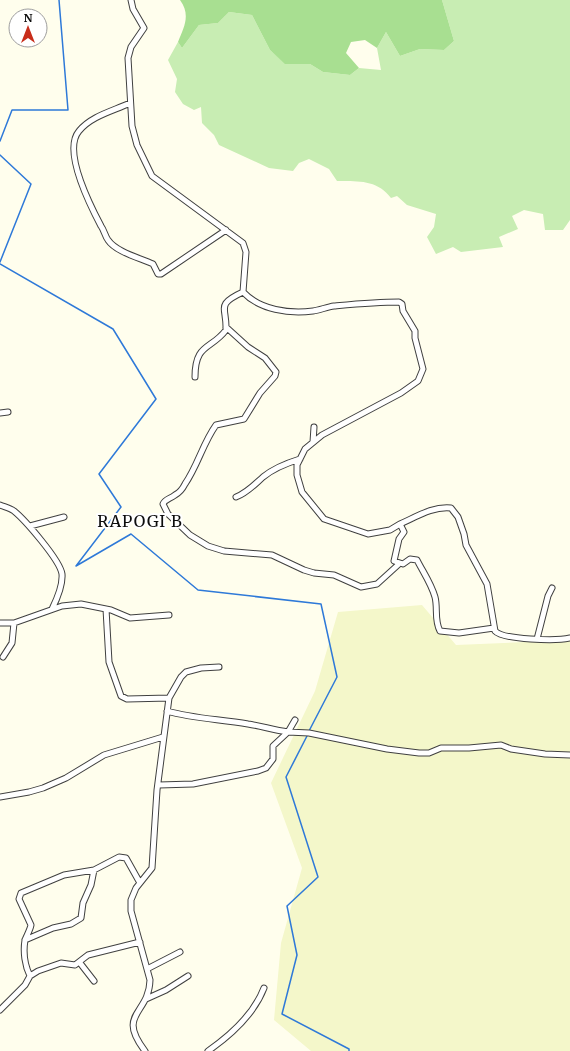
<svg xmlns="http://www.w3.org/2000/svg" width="570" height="1051" viewBox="0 0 570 1051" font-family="Merriweather,serif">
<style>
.farmland{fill:#f4f7ca}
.green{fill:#c8edb3}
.forest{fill:#a8df91}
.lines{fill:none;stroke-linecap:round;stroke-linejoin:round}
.stream{stroke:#2e79d8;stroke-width:1.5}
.minor-casing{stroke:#404040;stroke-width:7}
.minor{stroke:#fff;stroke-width:5}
.labels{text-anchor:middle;stroke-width:4;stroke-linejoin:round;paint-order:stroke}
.quarter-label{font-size:16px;letter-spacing:1px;fill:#0d0d0d;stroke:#fff}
</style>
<rect width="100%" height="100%" fill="#fffeed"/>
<path class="farmland" d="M422 605 456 645 570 640V1051H311L274 1020 281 943 302 868 271 783 315 691 338 612Z"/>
<path class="green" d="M442 0H570V220L563 230H545L543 214 524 210 512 216 518 229 499 237 503 247 461 252 453 247 436 254 427 237 434 227 436 214 407 205 397 196 391 198C378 180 358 181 337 181L329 169 309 159 299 163 293 171 269 168 219 145 214 135 202 123 201 107 194 110 183 104 175 92 177 79 168 60 178 42 182 48 199 25 218 23 229 12 252 15 270 50 285 63 310 64 323 72 350 75 359 68 381 70 377 48 386 32 400 56 420 49 444 50 454 41Z"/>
<path class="forest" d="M180 0H442L454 41 444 50 420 49 400 56 386 32 377 48 365 40 351 42 346 53 359 68 350 75 323 72 310 64H285L270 50 252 15 229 12 218 23 199 25 182 48 178 42C184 27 191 15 180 0Z"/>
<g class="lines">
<path class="stream" d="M0 141 12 110H68L59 0
M0 155 31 184 0 262
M0 264 113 329 156 399 99 474 121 507 76 566 131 534 198 590 321 604 337 677 309 731
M308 734 286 777 318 877 287 906 297 955 282 1014 349 1049V1051"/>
<g class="minor-casing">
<path id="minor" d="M131 0 133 9 144 28 131 47 128 58 132 126 137 145 152 176 243 243 246 252 243 292C260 310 289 314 313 311 320 310 327 307 334 306 356 304 377 302 399 302L402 304 403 311 415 331V338L423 369 418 381 401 393 322 435 305 449 297 465V475L302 492 324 519 368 534 390 530 400 524 404 532 399 539 394 561 403 564 410 559 417 560C423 572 431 583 435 597 438 608 434 620 440 631L459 633 494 628
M130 103C113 111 91 116 79 131 62 151 91 207 101 226 104 230 105 236 108 240 116 252 140 258 153 264L158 274H161L226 230
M226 327 248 347 265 358 276 372 275 376 260 393 244 419 216 425C203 443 198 465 185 484 183 488 179 493 175 495 170 499 165 499 163 504L168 514 190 535 208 546 224 551 272 555 304 570 314 573 334 575 361 587 377 584 399 564
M195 377C195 343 211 350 226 330 227 307 215 305 243 292
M0 413 8 412
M313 442 314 427
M236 497C247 493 254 485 263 477 274 468 287 463 300 459
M0 505C5 507 10 508 14 511 25 520 60 560 62 574 63 586 57 599 52 609
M400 524C416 517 433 506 451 508L458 517 464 534 466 545 487 584 495 631C503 640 557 641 570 638
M30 526 64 517
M106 609 109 662 121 696 127 699 169 698
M0 623H14L62 606 81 604 111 610 130 618 169 615
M537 639 548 596 552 588
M3 657 12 643 14 623
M167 711C194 719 221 719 248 724 261 726 274 730 288 732L295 720
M159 785 193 784 258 771 266 768 273 759V746L288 732 309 733 387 749 419 753H429L441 748H469L501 745 511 749 545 754 570 755
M0 797 29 792 43 788 66 778 104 755 163 737
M25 940 53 928 71 924 81 918 83 903 91 885 94 870
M80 963 94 981
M147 969 180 952
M30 976C25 966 23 952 25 940 27 935 30 930 31 925L19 899 21 893 64 875 94 870 119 857 126 858 140 883
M146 999 166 990 188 976
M0 1010 25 985 30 976 38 971 61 963 75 965 88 955 140 942
M145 1051C116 1013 149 1015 150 980L131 911V900L136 888 152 868 157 790 169 698 181 677 186 672 201 668 219 667
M208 1051C231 1035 254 1014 264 988"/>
</g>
<use href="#minor" class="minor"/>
</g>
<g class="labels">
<g class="quarter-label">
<text x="140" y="527">RAPOGI B</text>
</g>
</g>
<g transform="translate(28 28)"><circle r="19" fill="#ffffff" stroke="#9e9e9e"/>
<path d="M0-3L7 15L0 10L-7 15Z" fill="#c82d1a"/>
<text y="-6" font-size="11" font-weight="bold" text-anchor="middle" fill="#0d0d0d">N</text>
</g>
</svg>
